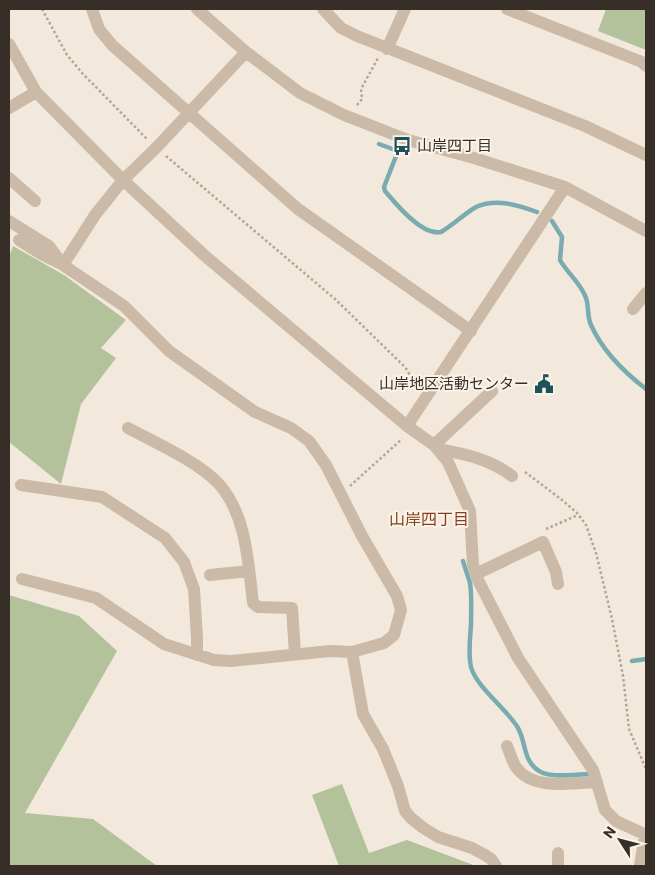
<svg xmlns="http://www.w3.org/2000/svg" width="655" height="875" viewBox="0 0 655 875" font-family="Commissioner,'Noto Sans JP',sans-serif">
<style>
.green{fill:#b3c29b}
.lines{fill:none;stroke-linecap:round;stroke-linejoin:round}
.stream{stroke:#7aabb0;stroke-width:4.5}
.path{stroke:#b7a491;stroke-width:2.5;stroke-dasharray:2.5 2.5;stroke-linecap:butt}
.minor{stroke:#cbbaa7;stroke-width:12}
.labels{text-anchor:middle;stroke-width:4;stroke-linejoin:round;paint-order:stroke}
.poi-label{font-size:15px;fill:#372e28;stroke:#faf3e8;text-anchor:start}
.neighbourhood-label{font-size:16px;fill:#883f1f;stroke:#faf3e8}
</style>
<rect width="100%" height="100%" fill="#f2e9dc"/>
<path class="green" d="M606 9H646V50L598 31Z
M13 246 64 275 126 320 101 348 116 358 81 404 61 484 9 442V257Z
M9 595 79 616 117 651 25 813 93 819 157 866H9Z
M342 784 369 853 407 840 476 866H339L312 795Z"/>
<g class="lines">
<path class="stream" d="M379 144 398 151 384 187 385 191C396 204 422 236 441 232 453 225 464 214 476 207 496 198 518 205 537 212
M552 221 562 237 560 260C567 273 581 283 586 298 589 306 587 317 591 325 602 350 624 372 646 389
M463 561C465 568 468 576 470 583 472 596 471 612 471 625 470 639 468 654 471 667 477 688 506 708 518 728 526 742 523 761 539 771 549 778 575 775 588 774
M632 661 646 659"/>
<path class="path" d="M42 9 67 55 83 74 147 139
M357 105 362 99 361 89 378 58
M166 156 335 299 405 367 417 386
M525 472 562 500 577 513 586 525 596 553 612 619 623 676 629 729 646 769
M350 486 402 439
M546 529 578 515"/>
<path class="minor" d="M92 9 99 29 112 45 298 209 471 331
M197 9 246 52 300 93 344 115 408 140 474 158 565 187 646 231
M323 9 341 28 357 36 585 126 646 155
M507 9 642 62 646 66
M9 44 36 92 123 180 205 256 407 426 434 445 448 462 470 511 473 565 478 580 518 658 593 770 605 810 616 821 646 835
M387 49 405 9
M246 52 156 148 123 180 95 215 63 265 124 306 169 351 255 412 291 428 309 441 326 465 362 536 397 596 401 610 394 635 384 643 352 652 363 714 383 749 398 786 405 811 411 818 422 827 438 837 472 848 485 855 491 859 496 866
M9 108 36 92
M9 178 35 201
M9 221 49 246 63 265
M19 240 41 254 61 264
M633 309 646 293
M407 426 565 187
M128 428C154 442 199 462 219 484 247 516 248 563 253 603L258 607 292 608 295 654
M434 445 492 391
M438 449C465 454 490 459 512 476
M21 485 102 497 165 538 184 562 194 589 197 638V655
M476 574 543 542 556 572 558 584
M210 575 249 571
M22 579 96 598 164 644 214 660 231 661 330 651 352 652
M507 746C510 753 512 761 516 767 532 791 573 783 597 782
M558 866V853
M640 866 645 835"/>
</g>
<defs>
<g id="bus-bare" transform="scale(1.5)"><path d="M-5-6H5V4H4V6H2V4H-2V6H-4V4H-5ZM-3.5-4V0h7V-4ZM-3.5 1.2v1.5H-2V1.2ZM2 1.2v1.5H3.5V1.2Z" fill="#1d525a" stroke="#faf3e8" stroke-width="2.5" paint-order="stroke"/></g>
<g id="civic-bare" transform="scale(1.5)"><path d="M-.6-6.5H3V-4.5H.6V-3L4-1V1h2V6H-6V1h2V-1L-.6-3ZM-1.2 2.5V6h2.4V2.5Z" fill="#1d525a" stroke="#faf3e8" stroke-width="2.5" paint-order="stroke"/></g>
</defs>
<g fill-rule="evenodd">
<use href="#bus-bare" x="402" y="146"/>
<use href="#civic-bare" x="544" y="384"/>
</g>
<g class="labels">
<g class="poi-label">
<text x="417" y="151">山岸四丁目</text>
<text x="529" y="389" text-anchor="end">山岸地区活動センター</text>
</g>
<g class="neighbourhood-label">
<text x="429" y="525">山岸四丁目</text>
</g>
</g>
<rect width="655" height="875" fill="none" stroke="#372e28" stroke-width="20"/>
<g transform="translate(620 840) rotate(306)" stroke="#faf3e8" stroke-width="4" paint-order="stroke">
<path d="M0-4L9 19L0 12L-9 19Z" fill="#372e28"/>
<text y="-8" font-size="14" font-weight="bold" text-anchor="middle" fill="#372e28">N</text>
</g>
</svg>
